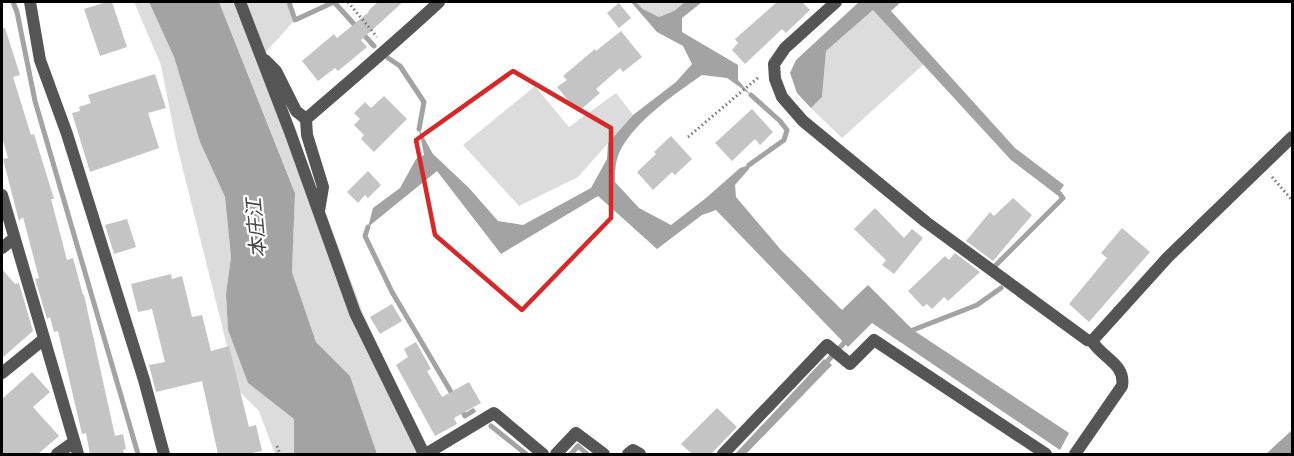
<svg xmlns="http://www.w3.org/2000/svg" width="1294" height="456" viewBox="0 0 1294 456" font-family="Barlow,'Noto Sans JP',sans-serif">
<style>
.green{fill:#dcdcdc}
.water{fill:#a3a3a3}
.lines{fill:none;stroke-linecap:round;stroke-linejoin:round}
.stream{stroke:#a3a3a3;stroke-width:5}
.building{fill:#c4c4c4}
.path{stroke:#777;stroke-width:3;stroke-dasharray:1.5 3;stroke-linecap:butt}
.street{stroke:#555;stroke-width:12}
.marked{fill:none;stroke:#d62828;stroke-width:4.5;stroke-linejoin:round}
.labels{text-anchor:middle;stroke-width:4.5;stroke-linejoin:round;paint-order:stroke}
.water-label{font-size:20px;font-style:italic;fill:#444;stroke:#fff}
</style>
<rect width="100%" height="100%" fill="#fff"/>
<path class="green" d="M134 2H149L174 57 200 142 225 197 231 257 226 294 228 330 248 383 294 419V454H275L259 411 238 390 177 146 161 65Z
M219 2H287L293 22 266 52 363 313 428 454H377L350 376 316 342 292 272 295 192Z
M636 2H685L674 11 659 17 643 9Z
M873 10 924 64 842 138 811 108 822 97 826 51Z
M535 86 569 127 616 93 633 115 578 177 519 206 463 145Z"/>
<path class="water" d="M149 2H219L295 193 292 272 316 342 350 376 377 454H294V419L248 383 228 330 226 294 231 257 225 197 200 142 174 57Z
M631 2H636L643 9 659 17 674 11 685 2H702L682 18V32L738 65V80L751 95 727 78 702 75C676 93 626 127 617 159 615 166 615 175 615 182L639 208 671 225 706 198 740 168 749 165V169L735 185 736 197 781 250 842 310 868 285 913 330 1069 433 1060 450 872 323 848 347 716 210 702 215 657 249 598 196 501 254 437 171 368 227 373 208 400 188 416 159 424 155 419 129 433 154 469 188 498 221 523 225 591 188 607 159 608 143 633 115 676 82 692 64 683 46 657 32Z
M859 2H901L891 11 1015 148 1064 185 1057 195 1011 160 873 10 826 51 822 97 811 108 797 93 790 73 796 60Z
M824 359 832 365 746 454H735Z
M1292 430V454H1266Z"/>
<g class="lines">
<path class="stream" d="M13 2 17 12 35 101 138 454
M289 2 295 20 334 2 374 46
M388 58 400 66 424 102 419 129
M749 165 784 140 787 130 780 121 751 95
M368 227 365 236 392 292 454 397
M996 265 1063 198 1054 187
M913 330 977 305 1001 288
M823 366 844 343
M460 407 465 416 473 411
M491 426 526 454
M571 454 578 446 587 454"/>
</g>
<path class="building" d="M107 2H112L127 47 100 56 84 9Z
M378 2H403L361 40 367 47 338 71 335 68 318 81 302 61 334 34 337 38 369 12 368 11Z
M777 2H802L810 10 786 33 782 29 745 64 732 50 738 43 735 39Z
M619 3 631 18 619 28 607 13Z
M2 28H5L20 75 13 77 31 135 34 134 54 199H51L67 260 73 258 83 295H84L115 436 123 434 126 449 123 450 124 454H90L86 433 82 434 58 331 54 332 50 317 47 319 35 279 39 278 23 217 19 221 3 159 8 158 2 137Z
M621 31 642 57 623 72 620 68 596 89 600 93 578 112 557 87 567 80 563 76 595 49 596 51Z
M155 74 166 108 148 113 159 148 90 172 72 113 80 111 79 107 91 103 88 95Z
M384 96 407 119 374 152 361 139 364 135 354 125 360 119 354 113 365 102 371 108Z
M752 109 773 132 760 145 755 139 732 161 715 143Z
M671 136 692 159 675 175 672 172 653 190 637 172 656 154 654 152Z
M368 171 381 185 368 198 365 195 358 203 347 192Z
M1013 198 1032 215 993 261 966 241 990 212 994 216Z
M875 208 904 238 912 229 923 238 894 274 882 265 886 260 854 229Z
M127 219 136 247 114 254 105 225Z
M1122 228 1150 252 1089 322 1069 304 1107 258 1101 253Z
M955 253 980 272 948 301 944 297 932 309 927 304 923 307 908 291 945 256 949 260Z
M2 269 15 284 19 283 33 331 2 358Z
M171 274 172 279 182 276 192 317 202 315 211 351 229 346 249 427 256 425 262 451 246 454H218L202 381 156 392 149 365 165 362 152 309 138 312 131 284Z
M392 304 402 321 380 334 370 317Z
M416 342 431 369 427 371 442 397 469 382 481 403 454 418 457 424 435 436 396 365 408 357 404 349Z
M32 372 50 392 33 407 59 436 38 454H2V399Z
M717 408 737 427 711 454H692L681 444Z"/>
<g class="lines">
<path class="path" d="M348 2 377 37
M688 137 760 76
M1272 177 1292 200
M277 446 280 454"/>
<path class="street" d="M30 2 40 60 67 134 144 380 164 454
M240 2 290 132 355 313 424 454
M836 2 785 48 774 64 775 79 782 97 803 121 926 222 1087 340 1092 341C1102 358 1126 364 1122 386L1075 454
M265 60 276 71 296 111 306 119
M306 119C351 80 396 42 439 2
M306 119 307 135 323 187 319 211
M2 195 78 454
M2 248 13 239
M1092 341 1168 257 1292 137
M2 373 44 339
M57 454 74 442
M426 454 494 413 543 454
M556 454 576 433 604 454
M628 454 633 450 640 454
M723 454 827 345 850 364 874 340 1046 454"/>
</g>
<path class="marked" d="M513 71 611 128V218L522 310 435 235 416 140Z"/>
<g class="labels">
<g class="water-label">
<text transform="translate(256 228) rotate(-95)" y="7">本庄江</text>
</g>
</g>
<rect width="1294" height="456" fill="none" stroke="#000000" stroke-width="6"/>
</svg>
